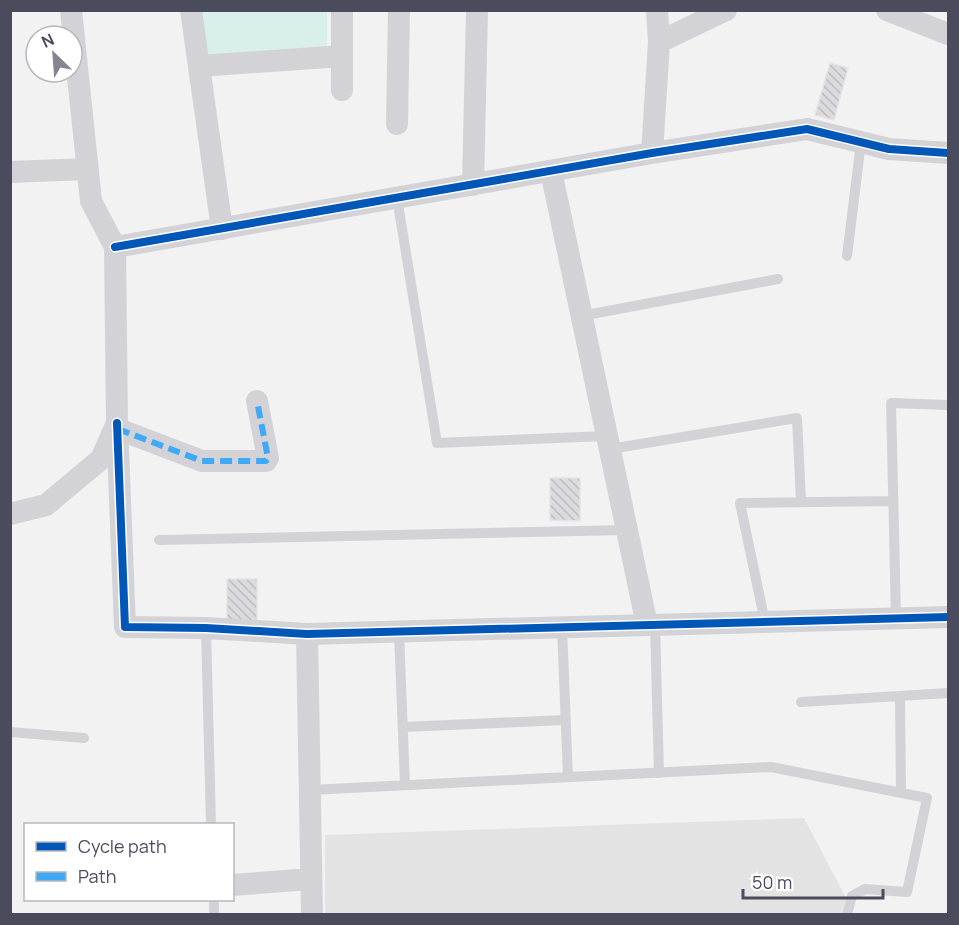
<svg xmlns="http://www.w3.org/2000/svg" width="959" height="925" viewBox="0 0 959 925" font-family="Manrope,sans-serif">
<style>
.education{fill:#e4e3e3}
.park{fill:#d8efec}
.building{fill:url(#building-back-hatch);stroke:#e4e3e5;stroke-width:1.5}
.lines{fill:none;stroke-linecap:round;stroke-linejoin:round}
.lane{stroke:#d3d3d7;stroke-width:10}
.street{stroke:#d3d3d7;stroke-width:22}
.quiet{stroke:#3fa9f5;stroke-width:6;stroke-dasharray:12 6;stroke-linecap:butt}
.cycleway-casing{stroke:#fff;stroke-width:11}
.cycleway{stroke:#0057b8;stroke-width:8}
</style>
<defs>
<pattern id="building-back-hatch" width="6" height="6" patternUnits="userSpaceOnUse" patternTransform="scale(1.5)"><rect width="6" height="6" fill="#dbdbde"/><path d="M-1 5l2 2M0 0l6 6M5-1l2 2" fill="none" stroke="#bdbdc1"/></pattern>
</defs>
<rect width="100%" height="100%" fill="#f2f2f2"/>
<path class="education" d="M804 818 846 898 841 914H325V835Z"/>
<path class="park" d="M202 11H327V46L207 55Z"/>
<path class="building" d="M830 63 848 68 834 120 815 115Z
M550 478H580V521L550 520Z
M227 579H257V622L227 621Z"/>
<g class="lines">
<path class="lane" d="M397 198 437 443 607 436
M847 256 861 142
M581 316 778 279
M610 449 797 418 801 502
M159 540 627 530
M896 618 891 403 948 405
M765 622 740 503 892 501
M655 625 659 773
M562 627 568 777
M206 628 211 824
M399 632 405 785
M900 696 901 793
M801 702 948 693
M403 727 565 720
M10 732 84 738
M310 790 771 767 927 798 907 892 865 889 852 896 847 914
M214 900V914"/>
<path class="street" d="M191 10 222 229
M657 10 659 42
M887 10 948 34
M199 66 342 56
M342 90V10
M397 124 399 10
M652 153 659 42 726 10
M551 171 647 625
M10 172 88 169
M473 185 477 10
M115 247 652 153 807 129 889 149 948 153
M117 423 125 627 206 628 307 634 948 617
M118 429 202 461H266L268 458 257 401
M10 514 46 505 101 459 117 423 115 247 91 201 71 10
M307 634 312 914
M232 885 311 879"/>
<path class="quiet" d="M118 429 202 461H266L268 458 257 401"/>
<g class="cycleway-casing">
<path id="cycleway" d="M115 247 652 153 807 129 889 149 948 153
M117 423 125 627 206 628 307 634 948 617"/>
</g>
<use href="#cycleway" class="cycleway"/>
</g>
<rect width="959" height="925" fill="none" stroke="#4a4b5d" stroke-width="24"/>
<rect x="24" y="823" width="210" height="78" fill="#ffffff" stroke="#b7b7be" stroke-width="1.5"/>
<rect x="36" y="842" width="30" height="9" fill="#0057b8" stroke="#b7b7be" stroke-width="1.5"/>
<text x="78" y="853" font-size="18" fill="#4a4b5d">Cycle path</text>
<rect x="36" y="872" width="30" height="9" fill="#3fa9f5" stroke="#b7b7be" stroke-width="1.5"/>
<text x="78" y="883" font-size="18" fill="#4a4b5d">Path</text>
<g transform="translate(54 54) rotate(335)"><circle r="28" fill="#ffffff" stroke="#b7b7be" stroke-width="1.5"/>
<path d="M0-4.5L10 22L0 15L-10 22Z" fill="#858591"/>
<text y="-9" font-size="16" font-weight="bold" text-anchor="middle" fill="#4a4b5d">N</text>
</g>
<path d="M743 889v9h140v-9" fill="none" stroke="#4a4b5d" stroke-width="3"/>
<text x="752" y="889" font-size="18" fill="#4a4b5d" stroke="#ffffff" stroke-width="4.5" paint-order="stroke">50 m</text>
</svg>
